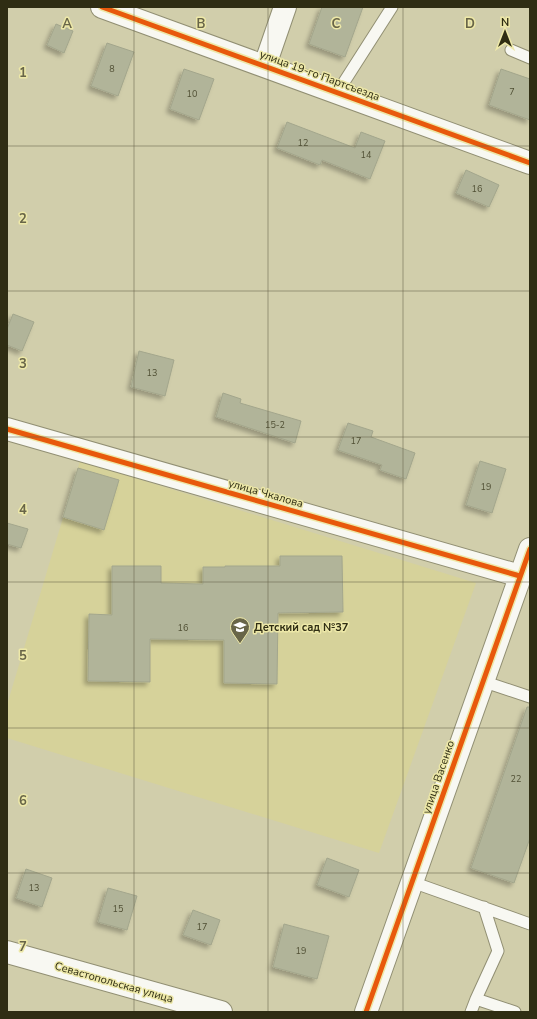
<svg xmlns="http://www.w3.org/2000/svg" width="537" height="1019" viewBox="0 0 537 1019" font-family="'Nunito Sans',sans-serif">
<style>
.built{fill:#d6d29a}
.building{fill:#b1b499;stroke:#a3a68c;filter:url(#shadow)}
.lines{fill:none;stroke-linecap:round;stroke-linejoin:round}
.service-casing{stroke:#918f73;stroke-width:13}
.minor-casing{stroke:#918f73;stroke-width:24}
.tertiary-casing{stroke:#918f73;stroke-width:24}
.service{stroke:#f8f8f2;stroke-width:11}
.minor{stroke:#f8f8f2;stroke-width:22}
.tertiary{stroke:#f8f8f2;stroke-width:22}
.cycleway-casing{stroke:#ede8a8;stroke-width:8}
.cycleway{stroke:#e8590c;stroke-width:5}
.grid{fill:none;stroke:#686548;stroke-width:1;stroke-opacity:0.55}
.labels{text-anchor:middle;stroke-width:3;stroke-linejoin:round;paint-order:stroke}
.number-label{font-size:9px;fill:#504f34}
.street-label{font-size:11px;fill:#2f2d13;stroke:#ede8a8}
.poi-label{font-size:11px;font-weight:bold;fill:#2f2d13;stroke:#ede8a8;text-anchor:start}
.grid-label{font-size:13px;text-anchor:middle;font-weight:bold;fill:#686548;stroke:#ede8a8;stroke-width:3;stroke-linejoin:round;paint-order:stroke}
</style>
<defs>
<filter id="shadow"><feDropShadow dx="-3.5" dy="3.5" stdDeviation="2" flood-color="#0004"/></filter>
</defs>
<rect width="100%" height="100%" fill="#d1ceab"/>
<path class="built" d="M80 461 476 583 379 853 7 738V705Z"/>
<path class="building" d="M322 7H363L345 57 309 44Z
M56 24 73 31 64 53 47 45Z
M107 43 134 52 118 96 91 86Z
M184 69 214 79 199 120 170 109Z
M501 69 530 79V120L489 105Z
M287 122 355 148 361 132 385 141 370 179 322 160 320 165 277 148Z
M466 170 499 185 489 207 456 193Z
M13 314 34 322 22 351 7 345V329Z
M139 351 174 360 165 396 131 387Z
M223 393 241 399 240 403 301 421 295 443 216 417Z
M348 423 373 431 371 437 415 453 406 479 380 470 382 465 338 450Z
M480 461 506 469 492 513 466 505Z
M78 468 119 480 104 530 63 517Z
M7 523 28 529 21 548 7 544Z
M280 556H342L343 612 278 613 277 684 224 683V640L150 639V682L88 681 89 614 112 615V566H161V583L203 584V567H225V566H280Z
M527 707H530V838L514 883 471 868Z
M327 858 359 870 349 897 317 885Z
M26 869 52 878 42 907 16 898Z
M108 888 137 896 127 930 98 922Z
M193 910 220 920 211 945 183 935Z
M284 924 329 936 317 979 273 967Z"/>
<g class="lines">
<g class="service-casing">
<path id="service" d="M511 50 530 58
M337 93 392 7
M482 681 530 697
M412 882 530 924
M476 999 498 951 484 907
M471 1012 476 999 515 1012"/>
</g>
<g class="minor-casing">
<path id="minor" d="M265 65 285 7
M7 429 520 576
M7 952 221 1012
M366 1012 530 549"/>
</g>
<g class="tertiary-casing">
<path id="tertiary" d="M102 7 530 163"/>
</g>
<use href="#service" class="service"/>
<use href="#minor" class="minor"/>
<use href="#tertiary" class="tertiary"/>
<g class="cycleway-casing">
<path id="cycleway" d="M102 7 530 163
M7 429 520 576
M366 1012 530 549"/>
</g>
<use href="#cycleway" class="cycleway"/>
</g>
<path class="grid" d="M134 7V1012M268 7V1012M403 7V1012M7 146H530M7 291H530M7 437H530M7 582H530M7 728H530M7 873H530"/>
<defs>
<g id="school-pin" transform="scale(1)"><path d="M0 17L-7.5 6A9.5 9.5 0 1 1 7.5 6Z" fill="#686548" stroke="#ede8a8"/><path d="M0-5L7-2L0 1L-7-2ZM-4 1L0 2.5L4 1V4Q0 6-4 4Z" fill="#fff"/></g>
</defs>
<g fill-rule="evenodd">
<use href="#school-pin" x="240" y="627"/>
</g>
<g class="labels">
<g class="number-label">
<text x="112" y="72">8</text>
<text x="512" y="95">7</text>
<text x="192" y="97">10</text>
<text x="303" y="146">12</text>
<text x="366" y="158">14</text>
<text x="477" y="192">16</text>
<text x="152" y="376">13</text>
<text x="275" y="428">15-2</text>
<text x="356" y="444">17</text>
<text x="486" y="490">19</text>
<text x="183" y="631">16</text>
<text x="516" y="782">22</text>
<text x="34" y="891">13</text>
<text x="118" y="912">15</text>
<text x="202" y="930">17</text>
<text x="301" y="954">19</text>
</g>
<g class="street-label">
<text transform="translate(320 75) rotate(20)" y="4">улица 19-го Партсъезда</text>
<text transform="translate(266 493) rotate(16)" y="4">улица Чкалова</text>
<text transform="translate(438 777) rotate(-71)" y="4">улица Васенко</text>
<text transform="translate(114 982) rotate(16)" y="4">Севастопольская улица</text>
</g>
<g class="poi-label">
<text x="254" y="631">Детский сад №37</text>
</g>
</g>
<g class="grid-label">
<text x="67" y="28">A</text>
<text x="201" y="28">B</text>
<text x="336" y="28">C</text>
<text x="470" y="28">D</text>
<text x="23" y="77">1</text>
<text x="23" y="223">2</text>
<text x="23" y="368">3</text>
<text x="23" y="514">4</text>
<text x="23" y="660">5</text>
<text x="23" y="805">6</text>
<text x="23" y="951">7</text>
</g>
<rect width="537" height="1019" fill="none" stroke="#2f2d13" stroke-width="16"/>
<g transform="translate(505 32)" stroke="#ede8a8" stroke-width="3" paint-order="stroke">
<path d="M0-3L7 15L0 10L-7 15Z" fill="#2f2d13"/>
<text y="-6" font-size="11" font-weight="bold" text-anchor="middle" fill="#2f2d13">N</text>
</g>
</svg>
